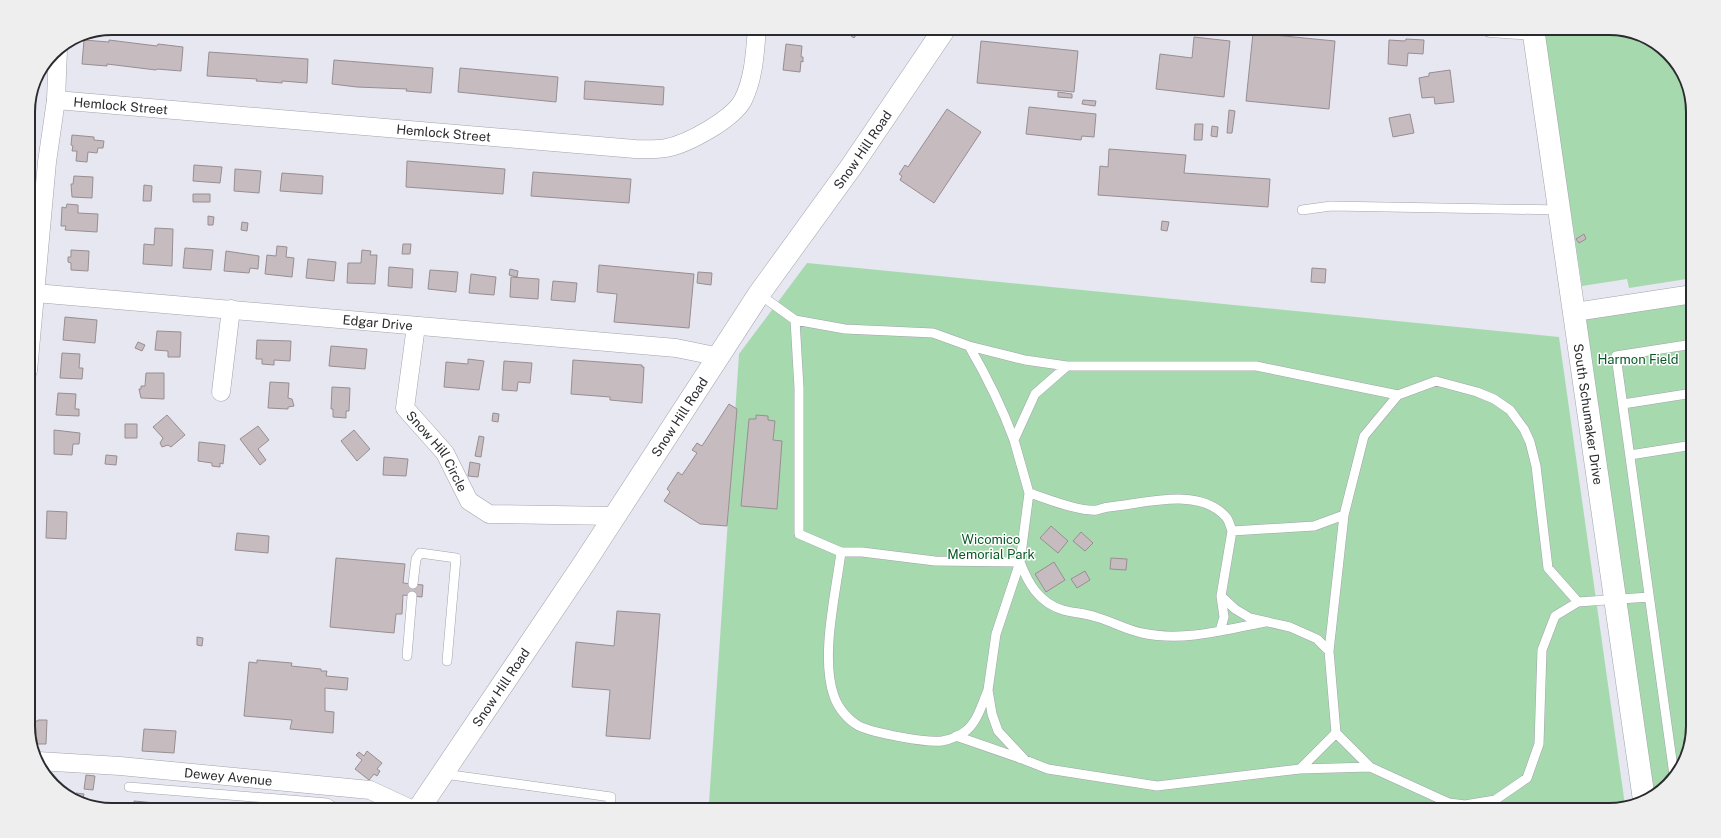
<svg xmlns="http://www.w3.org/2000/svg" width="1721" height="838" viewBox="0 0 1721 838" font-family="'Public Sans',sans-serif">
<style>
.green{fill:#a6daae}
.building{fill:#c6bbbf;stroke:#988e92}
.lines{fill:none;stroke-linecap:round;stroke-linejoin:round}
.lane-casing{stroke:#a2a3ac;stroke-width:10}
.street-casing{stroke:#a2a3ac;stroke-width:19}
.secondary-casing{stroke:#a2a3ac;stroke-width:23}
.primary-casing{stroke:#a2a3ac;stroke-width:23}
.lane{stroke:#fff;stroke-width:9}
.street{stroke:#fff;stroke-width:18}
.secondary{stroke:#fff;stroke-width:22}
.primary{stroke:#fff;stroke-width:22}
.labels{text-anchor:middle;stroke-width:3;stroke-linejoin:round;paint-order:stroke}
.street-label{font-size:13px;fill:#2b2b2f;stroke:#fff}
.park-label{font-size:13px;fill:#085926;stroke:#fff}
.rim{fill:none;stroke:#2b2b2f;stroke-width:2}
</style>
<rect width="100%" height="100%" fill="#e6e7f1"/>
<path class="green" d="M1543 28H1609L1646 37 1679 65 1693 107V278L1629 288 1627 279 1582 286Z
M807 263 1559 337 1625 805 1609 810H799L709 803 739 354Z
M1693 292V726L1684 763 1656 796 1649 798 1575 313Z"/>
<path class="building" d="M845 28H861L854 38 851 36 853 34Z
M1253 33 1335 41 1329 109 1246 101Z
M1194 37 1230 41 1224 97 1156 89 1160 54 1192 58Z
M1406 39 1424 40 1423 54 1408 53 1407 66 1388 64 1389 40 1405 41Z
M84 40 109 42V40L157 46 158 44 183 47 181 71 157 69 156 70 107 64V66L82 64Z
M981 41 1078 51 1074 92 977 83Z
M786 44 802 46 801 57H803V62L801 61 800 72 783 70Z
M209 52 308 59 307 83 282 81V83L256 81 257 79 207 76Z
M334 60 433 68 431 93 406 91 407 89 357 87 332 84Z
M460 68 558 77 556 102 458 92Z
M1450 70 1454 102 1435 104 1434 97 1422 98 1419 78 1429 76V73Z
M585 81 664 87 663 105 584 99Z
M1058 92 1072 94V98L1058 97Z
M1083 100 1096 101 1095 106 1082 104Z
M1029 107 1096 114 1094 137 1082 136 1081 140 1026 134Z
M947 109 981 132 934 203 900 180 902 176 899 174 905 165 908 167Z
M1229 110 1235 111 1232 133H1227Z
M1410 114 1414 133 1393 137 1389 118Z
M1195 124H1203L1202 140H1194Z
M1212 126 1218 127 1217 137 1211 136Z
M72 135 94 137V140L104 141 103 148H98L97 153 88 152 87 162 76 161 77 151H72L73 146 71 145Z
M1109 149 1186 155 1184 173 1270 179 1268 207 1098 195 1100 166 1108 167Z
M407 161 505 169 503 194 406 187Z
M194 165 222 167 220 183 193 181Z
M235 169 261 171 259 193 234 191Z
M533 172 631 179 629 203 531 196Z
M282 173 323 176 322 194 280 191Z
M74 176 93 177 92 198 72 197 71 184H73Z
M144 185 152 186 151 201H143Z
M193 194H210V202H193Z
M67 204 78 205V213L98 214 97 232 65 230 66 226H61L62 207 66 208Z
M208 216 214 217 213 225H208Z
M1162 221 1169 222 1167 231 1161 230Z
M242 222 248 223 247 231 241 230Z
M155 228 173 229 172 266 143 264 144 244 154 245Z
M1584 234 1586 239 1579 243 1576 239Z
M403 244H411L410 254H402Z
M277 246 287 247 286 257 294 258 292 277 265 274 267 255 276 256Z
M185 248 213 250 211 270 183 268Z
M71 250 89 251 88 271 71 270V263L68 262V257H71Z
M362 250 371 251 370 255H377L375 284 347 283 348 263H361Z
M226 251 259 256 258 269 250 268 249 273 224 271Z
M308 259 336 262 334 281 306 278Z
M599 265 694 274 689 328 614 322 617 294 597 292Z
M389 267 413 269 412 288 388 286Z
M1312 268 1326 269 1325 283 1311 282Z
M510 269 518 271 517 277 509 275Z
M430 270 458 272 456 292 428 289Z
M698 272 712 273 711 285 697 283Z
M471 274 496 277 494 295 469 293Z
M511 277 539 279 538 299 510 297Z
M553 281 577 283 575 302 551 300Z
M65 317 97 320 95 343 63 340Z
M157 331 181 332 180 357H168V351L155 350Z
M257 340 291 341 290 361 274 360V365L262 364V359H256Z
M138 342 145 345 142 351 135 348Z
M331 346 367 349 365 369 329 366Z
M62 353 80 354 79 368H83L82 379 60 378Z
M468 359 484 361 479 390 444 387 446 362 468 364Z
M573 360 642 365V367H644L642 403 610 400V397L571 394Z
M504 361 532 363 530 383 518 382 517 391 502 390Z
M146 373H164V399L141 398 139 389H141V386H145Z
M270 382 289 383 288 398 292 399 294 406 288 407V409L268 408Z
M332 387 350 388 349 411H346V418L333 417V409H331Z
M58 393 76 394 75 409H79V416L56 415Z
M729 404 737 409 727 526 700 524 664 501 670 492 667 489 678 472 682 475 697 453 692 450 697 443 702 446Z
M493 413 499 414 498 422 492 421Z
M167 415 185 435 171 447 168 445 162 447 160 443 163 438 153 427Z
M756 415 768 416V420L775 421 773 440 782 441 777 509 741 506 749 419H756Z
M125 424H137V438H125Z
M258 426 269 440 258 449 266 460 260 465 240 439Z
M54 430 80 433 79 444H73L72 455 54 454Z
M354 430 370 449 357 461 341 441Z
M479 436 484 437 481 457 475 456Z
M199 442 225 445 223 464 220 463V467L212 466V463L198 461Z
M106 455 117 456 116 465 105 464Z
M384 457 408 459 406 476 383 475Z
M470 462 480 464 478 477 468 476Z
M47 511 67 512 66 539 46 538Z
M1051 526 1068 541 1058 553 1040 538Z
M1081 532 1093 543 1085 551 1073 541Z
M237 533 269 536 268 553 235 550Z
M336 558 405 564 403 583 423 585 422 597 403 595 402 614H396L394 633 330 627Z
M1111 558 1127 559 1126 570 1110 569Z
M1054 562 1065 580 1046 592 1035 574Z
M1085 571 1090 580 1077 588 1071 579Z
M617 611 660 614 650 739 606 736 610 690 572 687 576 642 614 646Z
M197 637 203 638 202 646 197 645Z
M257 660 292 663 291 666 321 669V671H327L326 676 348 678 347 690 325 688V711L334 712 333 733 290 729 292 720 244 716 249 662 257 663Z
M38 720H47L46 744H32L29 733V721H38Z
M144 729 176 731 174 753 142 751Z
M367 751 382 763 377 769 380 771 377 776 374 774 369 780 355 769 362 760 356 755 359 752 364 756Z
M86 775 95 776 93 790 84 789Z
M76 793 84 794 83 799H76Z
M134 801 231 810H133Z"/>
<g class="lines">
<g class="lane-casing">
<path id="lane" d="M1302 210 1331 206 1560 210
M759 294 795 320 845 329 933 333 969 346 1025 360 1067 366
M795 320 799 388V534L841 552H862L935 561 1020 562C1028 583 1039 603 1063 610 1074 613 1085 613 1096 617 1111 621 1126 630 1142 633 1183 642 1225 630 1265 622
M969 346C987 377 1002 407 1014 440
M1623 404 1693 393
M1630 455 1693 445
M1029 493 1020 562 996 634 988 690 992 714 998 731 1025 760 1048 769 1157 786 1300 769 1370 767 1449 803 1465 805 1495 800 1527 778 1539 744 1542 650 1555 616 1578 602 1548 568 1536 466 1530 442 1524 429 1510 410 1494 399 1477 392 1436 381 1398 395 1364 436 1344 515 1329 651 1336 733 1300 769
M1232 531C1230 526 1229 520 1226 517 1199 486 1143 504 1109 507 1105 507 1101 509 1097 510 1079 512 1046 498 1029 493L1014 440 1035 394 1067 366H1256L1398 395
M841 552C836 593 820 657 834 696 838 708 848 720 859 726 874 733 926 743 942 741 950 740 961 735 967 730 978 720 982 704 988 690
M413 584 416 559 420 553 456 558 447 661
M1578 602 1649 597
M1220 631 1224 617 1221 596
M1329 651 1317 639 1290 627 1250 618 1235 609 1221 596 1232 531 1314 526 1344 515
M407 656 412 596
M1336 733 1370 767
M956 736 1022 759
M444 774 611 797 609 810
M1674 775 1616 356 1693 344
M129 787 327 803 339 810"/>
</g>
<g class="street-casing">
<g id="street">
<path d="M1490 28 1533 31"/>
<path id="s1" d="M56 100 635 149C645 149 656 150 666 148 688 144 733 119 743 100 754 78 755 52 757 28"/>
<path id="s2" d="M35 293 676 348 720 357"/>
<path d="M1575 312 1693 294"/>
<path id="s3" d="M416 326 405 408 445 453 469 501 489 514 615 516"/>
<path d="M28 371 47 162 56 100 58 49"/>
<path d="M221 392 231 309"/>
<path id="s4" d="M38 761 120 766 370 790 413 810"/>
</g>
</g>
<g class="secondary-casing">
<g id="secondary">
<path id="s5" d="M1533 28 1644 800"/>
</g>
</g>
<g class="primary-casing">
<g id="primary">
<path id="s6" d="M418 810 585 562 759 294 851 167 945 28"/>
</g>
</g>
<use href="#lane" class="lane"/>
<use href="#street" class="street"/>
<use href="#secondary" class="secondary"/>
<use href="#primary" class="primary"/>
</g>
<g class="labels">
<g class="street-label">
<text dy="5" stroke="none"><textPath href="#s1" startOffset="65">Hemlock Street</textPath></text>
<text dy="5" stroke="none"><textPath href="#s1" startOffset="389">Hemlock Street</textPath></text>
<text dy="5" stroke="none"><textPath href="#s6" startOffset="796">Snow Hill Road</textPath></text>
<text dy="5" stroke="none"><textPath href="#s2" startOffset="344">Edgar Drive</textPath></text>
<text dy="5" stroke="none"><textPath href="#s5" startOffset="390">South Schumaker Drive</textPath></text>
<text dy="5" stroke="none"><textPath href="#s6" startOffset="472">Snow Hill Road</textPath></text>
<text dy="5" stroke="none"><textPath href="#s3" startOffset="137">Snow Hill Circle</textPath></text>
<text dy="5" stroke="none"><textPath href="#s6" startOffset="148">Snow Hill Road</textPath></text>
<text dy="5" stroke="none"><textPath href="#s4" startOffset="191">Dewey Avenue</textPath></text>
</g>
<g class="park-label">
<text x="1638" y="364">Harmon Field</text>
<text x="991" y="544">Wicomico<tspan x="991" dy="15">Memorial Park</tspan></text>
</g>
</g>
<path d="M0 0H1721V838H0ZM112 35H1609A77 77 0 0 1 1686 112V726A77 77 0 0 1 1609 803H112A77 77 0 0 1 35 726V112A77 77 0 0 1 112 35Z" fill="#eee" fill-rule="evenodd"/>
<path class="rim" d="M112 35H1609A77 77 0 0 1 1686 112V726A77 77 0 0 1 1609 803H112A77 77 0 0 1 35 726V112A77 77 0 0 1 112 35Z"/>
</svg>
